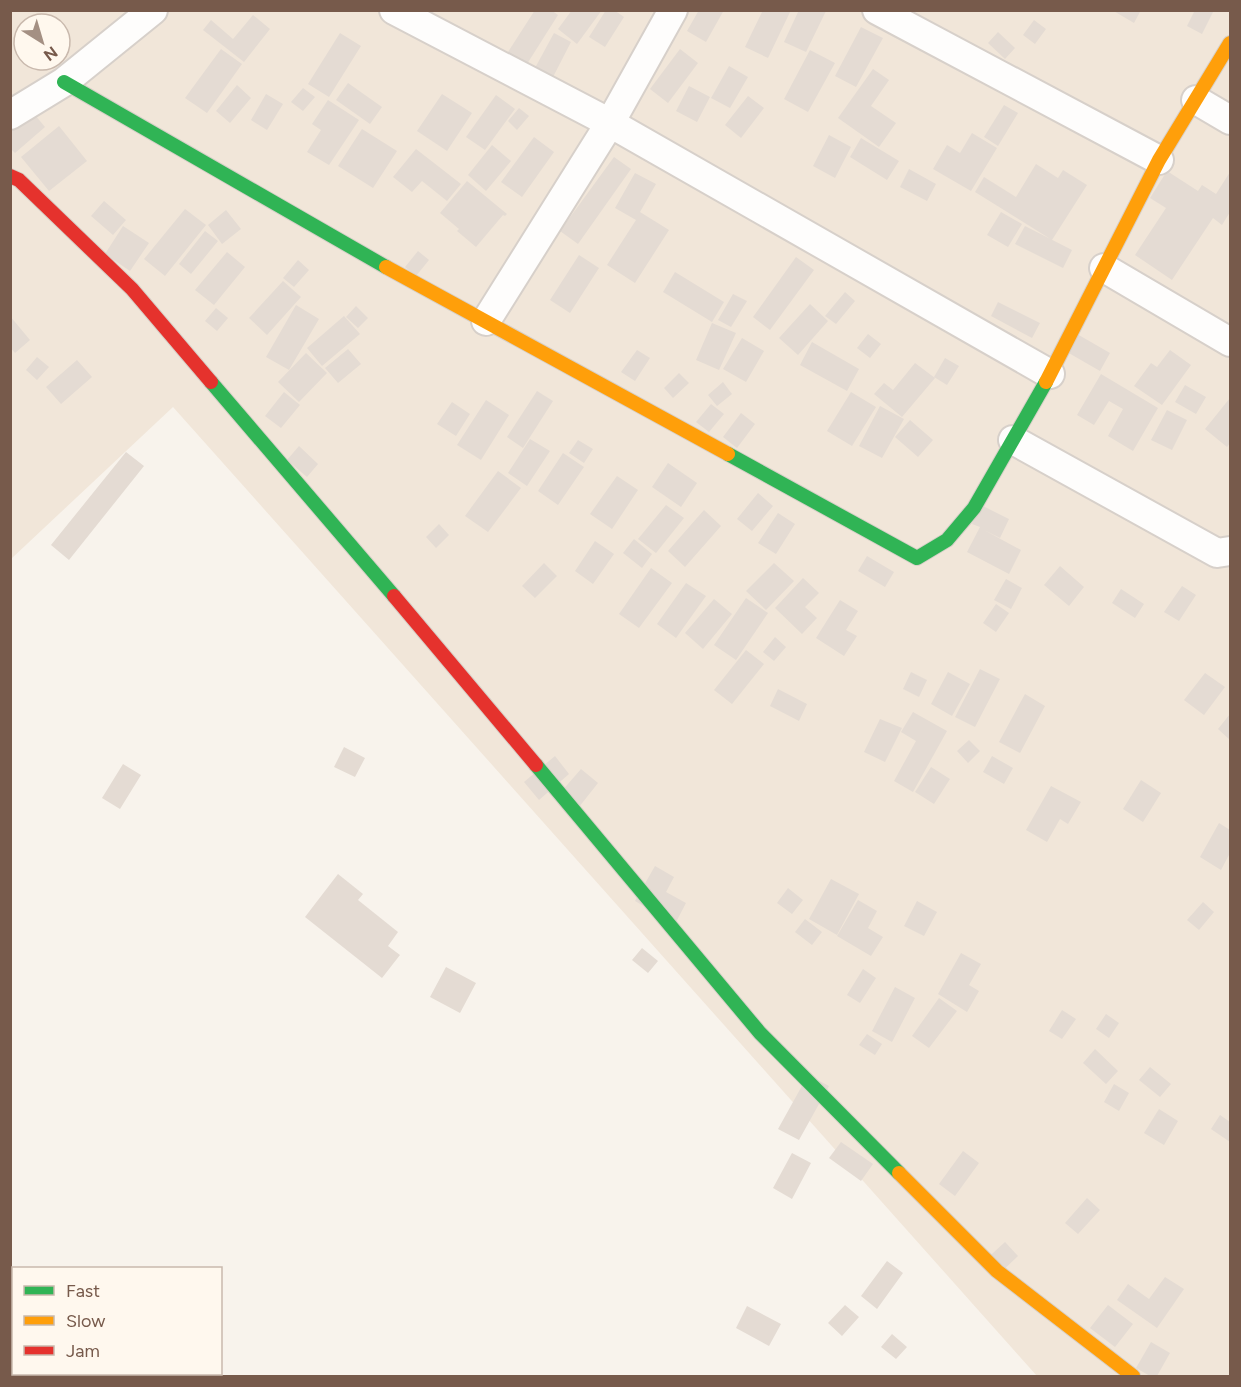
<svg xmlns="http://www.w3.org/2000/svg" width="1241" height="1387" viewBox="0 0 1241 1387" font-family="Figtree,sans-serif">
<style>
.residential{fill:#f1e6d9;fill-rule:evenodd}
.building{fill:#e4dbd3}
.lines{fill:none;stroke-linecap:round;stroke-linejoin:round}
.street-casing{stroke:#d7d0ca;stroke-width:32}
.fast-casing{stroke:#d7d0c8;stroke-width:16}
.slow-casing{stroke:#d7d0c8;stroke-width:16}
.jam-casing{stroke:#d7d0c8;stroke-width:16}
.street{stroke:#fefdfc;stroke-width:28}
.fast{stroke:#30b455;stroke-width:14}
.slow{stroke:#ff9f0a;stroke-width:14}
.jam{stroke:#e5322d;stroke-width:14}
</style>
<rect width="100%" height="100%" fill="#f8f3ec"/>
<path class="residential" d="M11 11H1230V1376H1037L173 407 11 559ZM24 24H60V60H24Z"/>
<path class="building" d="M535 10H551L558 15 527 64 508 52Z
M572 10H602L577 44 558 29Z
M606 10H614L624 17 605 47 589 37Z
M699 10H724L706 42 687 31Z
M763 10H791L768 58 745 47Z
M799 10 826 11 806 52 784 42Z
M1112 10H1141L1134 23Z
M1195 10H1214L1202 34 1187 26Z
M253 15 270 29 244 62 203 30 211 20 233 39Z
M1034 20 1046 29 1035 44 1023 35Z
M861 27 883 38 856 87 835 76Z
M998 32 1015 48 1005 59 988 43Z
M340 33 361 46 329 97 308 84Z
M554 33 571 42 553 77 535 68Z
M221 49 242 64 207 113 185 98Z
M680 49 698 63 668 103 650 89Z
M810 50 835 63 808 112 784 99Z
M729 66 748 77 730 108 711 98Z
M873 69 889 80 871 106 896 123 879 147 838 118Z
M348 83 382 107 370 124 336 100Z
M237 85 251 98 230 123 216 111Z
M689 86 710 97 697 122 676 111Z
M303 88 315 97 303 111 291 102Z
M266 94 283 104 267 130 251 120Z
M442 94 472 113 447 151 417 131Z
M496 95 515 109 485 150 466 137Z
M748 96 764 108 741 138 725 125Z
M328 100 359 120 329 165 307 152 321 130 312 124Z
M1004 105 1018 113 998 146 984 137Z
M519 108 529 116 517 130 508 121Z
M30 109 45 127 15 153 10 148V126Z
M59 126 87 161 49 191 21 157Z
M362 129 397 151 373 188 338 166Z
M972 133 997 148 971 191 933 169 947 145 960 153Z
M829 135 851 147 835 178 813 166Z
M534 137 554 152 522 197 501 182Z
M861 138 899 161 887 180 850 157Z
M492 145 511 161 486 191 468 175Z
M416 149 461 184 447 201 422 181 412 192 393 177Z
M614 157 631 169 578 244 560 231Z
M1036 164 1058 178 1063 170 1087 185 1052 240 975 192 984 177 1016 197Z
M909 169 936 184 927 201 900 187Z
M1167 171 1198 191 1202 185 1216 194 1230 172V212L1222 225 1213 218 1172 280 1135 255 1166 208 1150 198Z
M635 173 656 184 640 212 669 230 635 283 607 265 636 220 615 208Z
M467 181 507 214 505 216 503 215 476 247 457 231 459 229 440 213Z
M104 201 126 220 113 235 91 216Z
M185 209 206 225 165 276 144 259Z
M226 210 241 229 222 244 208 225Z
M1001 212 1022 224 1008 247 987 235Z
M123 226 149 243 130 271 105 254Z
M1025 226 1072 250 1063 268 1015 244Z
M205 231 218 241 191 274 179 264Z
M418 251 429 260 416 276 405 267Z
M227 252 245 267 214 305 195 290Z
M579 255 599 268 570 313 550 300Z
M796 257 814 270 770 330 753 317Z
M298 260 309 270 294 287 283 278Z
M675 272 724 302 712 322 663 292Z
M283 281 301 297 267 335 249 318Z
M845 292 855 301 836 324 825 316Z
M733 294 747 301 731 327 718 320Z
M998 302 1040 323 1032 338 991 316Z
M810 304 828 321 798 355 779 338Z
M296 305 319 319 289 370 266 357Z
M356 306 368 318 358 328 346 317Z
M216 308 228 318 217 331 205 321Z
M10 316 30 340 15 353 10 347Z
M344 316 360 334 322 366 307 348Z
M712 323 736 333 719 370 696 360Z
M868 334 881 344 870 358 857 348Z
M1077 334 1110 353 1100 371 1067 352Z
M742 338 764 351 746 382 723 369Z
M812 342 859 369 847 391 800 365Z
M348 349 361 364 338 383 325 368Z
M637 350 650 358 635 381 621 372Z
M1170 350 1191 365 1162 405 1134 386 1151 363 1157 367Z
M306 353 327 373 299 402 278 382Z
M37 357 49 367 37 380 26 370Z
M945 358 959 366 947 385 934 377Z
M77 360 92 377 61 404 46 387Z
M915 363 935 378 902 417 874 394 884 383 893 390Z
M679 373 689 383 673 398 664 388Z
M1101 374 1158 408 1133 451 1108 436 1123 409 1109 401 1094 425 1077 415Z
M723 382 732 394 717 406 708 395Z
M1185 385 1206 397 1196 414 1175 402Z
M537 391 553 401 523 448 507 437Z
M284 392 300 405 281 428 265 416Z
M851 392 876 407 852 446 827 431Z
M1230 398V443L1227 447 1205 429Z
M486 400 509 415 481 460 457 445Z
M452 402 470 414 456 436 437 424Z
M711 404 724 414 709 432 696 422Z
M880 406 904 419 882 458 859 446Z
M1167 410 1187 420 1172 450 1151 440Z
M741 413 755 424 737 448 723 437Z
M910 420 933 440 918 457 895 437Z
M530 439 550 451 527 486 508 473Z
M578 440 593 449 584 463 569 453Z
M299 446 318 464 307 477 287 460Z
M126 452 144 466 69 560 51 545Z
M563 453 584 467 558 505 538 491Z
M668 463 697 483 681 507 652 487Z
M498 471 521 488 488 532 465 516Z
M617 476 638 490 612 529 590 514Z
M758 493 773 506 752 531 737 519Z
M666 505 684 518 656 553 638 539Z
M981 505 1009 519 1000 538 984 530 1021 550 1009 574 967 552 980 527 972 524Z
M704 510 721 526 685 567 668 551Z
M778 513 795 524 776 554 758 543Z
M439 524 449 535 436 548 426 537Z
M634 539 652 554 642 568 623 553Z
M595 541 614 554 593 584 575 571Z
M867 556 894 572 885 587 858 571Z
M544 563 557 576 535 598 522 586Z
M774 563 794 581 766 610 746 591Z
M1060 566 1084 587 1069 606 1044 585Z
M651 568 672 583 639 628 619 614Z
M803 578 819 593 805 607 817 618 802 634 775 608Z
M1006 579 1022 588 1011 609 994 600Z
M686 583 706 596 676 638 657 624Z
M1182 586 1196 595 1179 621 1164 612Z
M1121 589 1144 604 1135 618 1112 603Z
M746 598 768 613 736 660 714 645Z
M714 599 732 614 703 649 685 633Z
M840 600 858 611 846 630 857 636 844 656 816 638Z
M996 604 1009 613 996 632 983 623Z
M775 637 786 647 774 661 763 652Z
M746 650 764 664 732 704 714 690Z
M980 669 1000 679 975 727 955 717Z
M911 672 927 680 919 697 903 689Z
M948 672 970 684 952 716 931 704Z
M1205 673 1225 687 1204 715 1184 700Z
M778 689 807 704 799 721 770 706Z
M1025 694 1045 706 1020 753 999 742Z
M913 712 947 731 913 792 894 781 916 741 901 732Z
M1230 714V740L1218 729Z
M880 719 902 728 885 762 864 752Z
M969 740 980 751 968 763 957 751Z
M344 747 365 758 355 777 334 767Z
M555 756 569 774 539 800 524 782Z
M992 756 1013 768 1004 784 983 772Z
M123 764 141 775 120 809 102 798Z
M931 767 950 779 934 804 915 792Z
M581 769 598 783 579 807 561 792Z
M1141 780 1161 793 1143 822 1123 809Z
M1051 786 1081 802 1068 824 1060 819 1047 842 1026 830Z
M1219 823 1230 830V853L1221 870 1200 857Z
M655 866 674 877 666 892 686 903 675 924 635 901Z
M338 874 363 894 358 900 398 932 388 946 400 955 382 978 305 917Z
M831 879 859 894 837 935 809 919Z
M788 888 803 900 792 914 777 903Z
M858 900 877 911 868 928 883 937 871 956 837 936Z
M917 901 937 912 924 936 904 926Z
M1203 902 1214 912 1199 930 1187 920Z
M805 919 822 932 812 945 795 932Z
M642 948 658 961 648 973 632 960Z
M961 953 981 964 969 985 979 991 967 1012 938 994Z
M446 967 476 983 460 1013 430 997Z
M863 969 876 978 860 1003 847 995Z
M895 987 915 998 892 1042 872 1031Z
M939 998 957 1011 929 1048 912 1036Z
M1062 1010 1076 1019 1062 1039 1049 1031Z
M1106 1014 1119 1023 1109 1038 1096 1029Z
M867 1034 882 1044 875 1055 859 1045Z
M1095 1049 1118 1071 1106 1084 1083 1063Z
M1150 1067 1171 1084 1160 1097 1139 1080Z
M808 1075 829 1086 799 1140 778 1129Z
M1114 1084 1129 1093 1119 1111 1104 1102Z
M1159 1109 1178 1121 1164 1145 1144 1133Z
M1220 1115 1230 1122V1142L1211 1129Z
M841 1142 873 1164 861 1181 829 1158Z
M963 1151 979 1163 955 1196 939 1184Z
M792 1153 811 1163 792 1199 773 1188Z
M1087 1198 1100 1210 1078 1234 1065 1223Z
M1005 1242 1018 1256 995 1278 981 1264Z
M887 1261 903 1273 877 1309 861 1296Z
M1165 1277 1184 1289 1157 1328 1117 1300 1128 1284 1149 1299Z
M845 1305 859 1317 842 1336 828 1323Z
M1108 1305 1133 1324 1115 1347 1090 1328Z
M747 1306 781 1324 769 1346 736 1328Z
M892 1334 907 1347 896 1359 881 1347Z
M1151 1342 1170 1353 1157 1376H1150L1136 1368Z"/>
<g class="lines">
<g class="street-casing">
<path id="street" d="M394 10 610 123 1050 374
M877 10 1159 160
M1196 100 1230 120
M10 115 64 82 153 10
M1104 268 1230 342
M486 321 610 123 673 10
M1013 440 1217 553 1230 551"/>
</g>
<g class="fast-casing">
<path id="fast" d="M64 82 386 267
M211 382 394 596
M728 454 917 558 947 540 974 508 1046 382
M536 765 760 1033 899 1173"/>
</g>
<g class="slow-casing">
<path id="slow" d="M386 267 728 454
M1046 382 1159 160 1230 43
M899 1173 997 1271 1133 1376"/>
</g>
<g class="jam-casing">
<path id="jam" d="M10 176 19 180 132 289 211 382
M394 596 536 765"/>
</g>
<use href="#street" class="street"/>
<use href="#fast" class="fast"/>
<use href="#slow" class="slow"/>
<use href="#jam" class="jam"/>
</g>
<rect width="1241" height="1387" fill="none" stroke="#775a4b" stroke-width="24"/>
<rect x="12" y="1267" width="210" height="108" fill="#fff8ee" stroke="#c9b9ad" stroke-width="1.5"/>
<rect x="24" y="1286" width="30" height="9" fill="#30b455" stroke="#c9b9ad" stroke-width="1.5"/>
<text x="66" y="1297" font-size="18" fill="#775a4b">Fast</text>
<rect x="24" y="1316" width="30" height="9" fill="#ff9f0a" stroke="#c9b9ad" stroke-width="1.5"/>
<text x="66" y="1327" font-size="18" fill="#775a4b">Slow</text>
<rect x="24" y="1346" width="30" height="9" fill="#e5322d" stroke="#c9b9ad" stroke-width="1.5"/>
<text x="66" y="1357" font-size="18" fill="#775a4b">Jam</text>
<g transform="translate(42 42) rotate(143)"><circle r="28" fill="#fff8ee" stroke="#c9b9ad" stroke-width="1.5"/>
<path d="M0-4.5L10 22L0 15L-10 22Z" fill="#a49083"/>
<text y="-9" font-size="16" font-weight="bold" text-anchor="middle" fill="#775a4b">N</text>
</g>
</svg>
